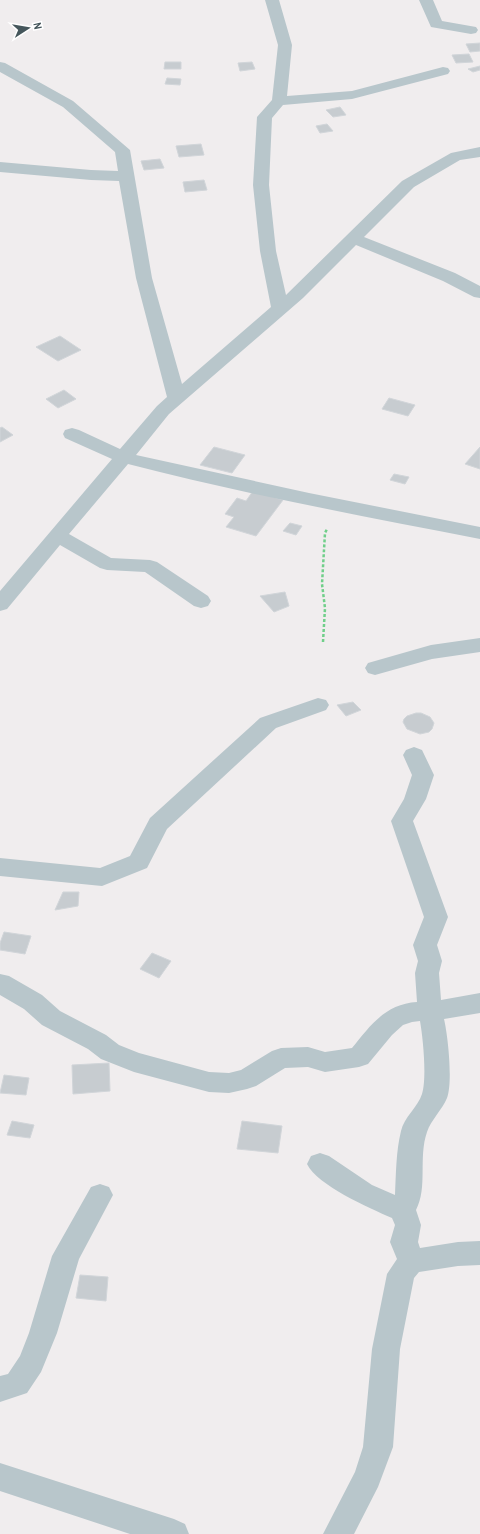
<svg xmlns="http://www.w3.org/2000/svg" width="480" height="1534" viewBox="0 0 480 1534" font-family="'Archivo Narrow',sans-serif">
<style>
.building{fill:#c7ccd0;stroke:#d1d5d9}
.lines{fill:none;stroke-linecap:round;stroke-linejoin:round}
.path{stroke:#70cf8a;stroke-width:2.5;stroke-dasharray:3 2;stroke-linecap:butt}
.street{fill:#b8c6cb;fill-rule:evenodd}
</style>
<rect width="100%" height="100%" fill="#f0edee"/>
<path class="building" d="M480 43V51L470 52 466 44Z
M469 54 473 62 456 63 452 55Z
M165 62H181V69H164Z
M252 62 255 69 240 71 238 63Z
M480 66V70L473 72 468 69Z
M167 78 181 79 180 85 165 84Z
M340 107 346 115 333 117 326 110Z
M327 124 333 131 320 133 316 126Z
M201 144 204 155 179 157 176 146Z
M160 159 164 168 144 170 141 161Z
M204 180 207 190 185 192 183 182Z
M60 336 81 350 58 361 36 347Z
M64 390 76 399 58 408 46 399Z
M389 398 415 405 408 416 382 409Z
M2 427 13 435 0 442V428Z
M214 447 245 455 232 473 200 465Z
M480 447V469L465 464Z
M394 474 409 477 405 484 390 480Z
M253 491 283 500 256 536 226 527 234 517 225 514 237 498 246 501Z
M290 523 302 526 296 535 283 531Z
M285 592 289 606 274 612 260 596Z
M353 702 361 710 346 716 337 705Z
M416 713H421L430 717 434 723 432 729 429 732 420 734 407 729 403 722 404 719 407 716Z
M63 892H79L78 906 55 910Z
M4 932 31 936 25 954 0 950V943Z
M152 953 171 961 159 978 140 969Z
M109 1063 110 1091 73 1094 72 1065Z
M4 1075 29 1078 26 1095 0 1093Z
M12 1121 34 1125 30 1138 7 1135Z
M242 1121 282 1126 278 1153 237 1149Z
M80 1275 108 1277 106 1301 76 1298Z"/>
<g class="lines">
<path class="path" d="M323 642 325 608 322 584 325 533 327 529"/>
<path class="street" d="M265 0H279L292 45 287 96 352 91 443 67 448 68 450 71 448 74 352 99 283 105 272 118 269 185 276 251 286 295 402 181 451 153 480 147V157L460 160 414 187 364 237 455 273 480 286V298L474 297 443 281 356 245 303 298 169 414 136 455 309 493 480 527V539C362 516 244 494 128 464L69 534 111 558 150 560 157 562 208 596 211 601 208 606 201 608 194 606 145 572 107 570 100 568 60 545 7 609 0 611V591L112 459 65 438 63 434 65 430 72 428 79 430 120 449 157 406 167 397 136 278 119 181 91 180 0 172V162L91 170 118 171 115 152 63 107 0 72V62L5 63 73 101 130 150 152 278 182 384 271 307 260 251 253 185 257 117 272 100 278 45Z
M419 0H433L442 21 476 27 478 30 476 33 471 34 431 27Z
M480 638V652L432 659 375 675 368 673 365 668 368 663 431 645Z
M318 698 326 700 329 705 326 710 276 728 167 829 147 868 102 886 0 876V858L100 868 130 856 150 818 260 718Z
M414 747 422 750 434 775 426 799 413 821 448 917 437 945 442 961 439 973 441 1000 480 993V1013L444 1019C448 1036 453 1082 447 1098 442 1110 431 1120 427 1132 418 1158 428 1187 416 1210L421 1225 418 1242 420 1248 458 1242 480 1241V1265L458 1266 419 1272 414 1278 400 1349 393 1447 378 1487 354 1534H323L355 1472 363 1447 372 1349 387 1274 397 1259 390 1242 395 1225 392 1218C369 1208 317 1185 307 1164L311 1156 320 1153 329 1156 372 1185 395 1195C396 1174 396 1151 401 1131 404 1117 418 1107 422 1094 427 1078 423 1038 420 1021L412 1022 403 1025 392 1035 368 1064 359 1067 325 1072 308 1067 285 1068 256 1086 247 1089 229 1093 209 1092 134 1072 101 1059 88 1049 42 1025 24 1009 0 995V974L9 976 42 995 60 1011 106 1035 119 1045 139 1053 209 1072 229 1073 241 1070 272 1051 281 1048 308 1047 325 1052 352 1048C370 1026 385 1004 417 1002L415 973 418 961 413 945 424 917 391 821 404 799 412 775 403 755 406 750Z
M100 1184 109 1187 113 1195 79 1259 57 1333 41 1372 27 1393 0 1402V1376L8 1374 20 1356 29 1333 52 1256 91 1187Z
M0 1463 174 1519 185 1524 189 1534H130L0 1491Z"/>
</g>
<g transform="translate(28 28) rotate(78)" stroke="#ffffff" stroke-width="3" paint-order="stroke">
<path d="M0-3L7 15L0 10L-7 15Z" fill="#45565b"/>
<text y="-6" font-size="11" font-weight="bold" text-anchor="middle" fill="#45565b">N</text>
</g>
</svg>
